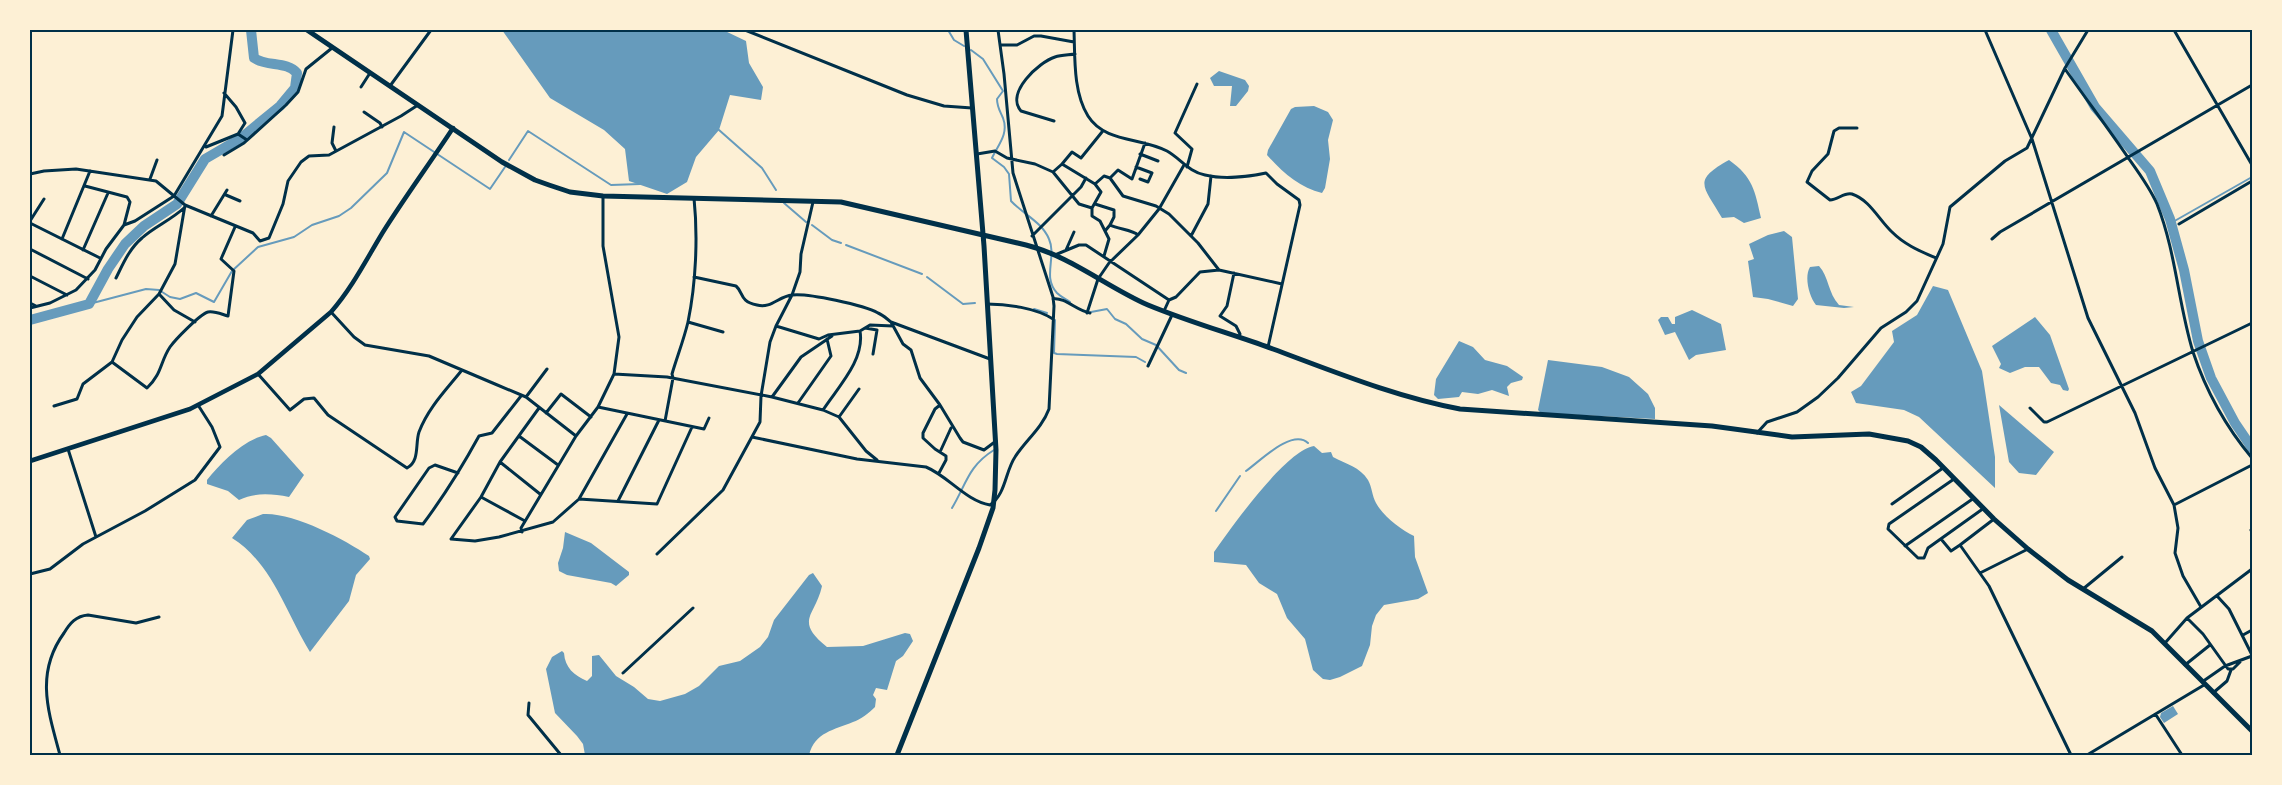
<svg xmlns="http://www.w3.org/2000/svg" width="2282" height="785" viewBox="0 0 2282 785" font-family="'Libre Baskerville',serif">
<style>
.water{fill:#669bbc}
.lines{fill:none;stroke-linecap:round;stroke-linejoin:round}
.stream{stroke:#669bbc;stroke-width:2}
.river{stroke:#669bbc;stroke-width:10}
.minor{stroke:#003049;stroke-width:3}
.tertiary{stroke:#003049;stroke-width:4.5}
.primary{stroke:#003049;stroke-width:5}
.neatline{fill:none;stroke:#003049;stroke-width:2}
</style>
<rect width="100%" height="100%" fill="#fdf0d5"/>
<path class="water" d="M502 30H723L746 41 749 63 763 87 761 100 730 95 719 130 696 157 687 182 667 194 629 181 625 149 604 130 550 98Z
M1219 71 1245 80 1249 86 1248 91 1236 106H1230L1232 86H1214L1210 78Z
M1314 106 1328 112 1333 120 1328 140 1330 159 1325 188 1322 193C1300 188 1282 172 1267 155L1268 150 1291 109 1295 107Z
M1729 160C1753 177 1755 191 1761 218L1744 223 1734 217 1722 218C1704 186 1691 181 1729 160Z
M1784 231 1792 237 1798 299 1793 306 1768 299 1753 297 1748 261 1754 259 1749 244 1768 235Z
M1819 266C1829 277 1828 293 1839 305L1854 307 1844 308 1816 305C1809 296 1804 277 1810 267Z
M1933 286 1948 290 1982 371 1995 457V488L1919 417 1904 410 1856 403 1851 392 1861 386 1894 342 1892 331 1917 315Z
M1692 310 1721 324 1726 350 1696 355 1689 360 1675 332 1665 335 1658 320 1661 317H1668L1672 324H1675V317Z
M2035 317 2050 335 2069 389 2068 391 2063 390 2060 385 2051 383 2039 367H2025L2010 373 1999 368 2001 364 1992 346Z
M1459 341 1473 347 1485 360 1507 366 1523 377 1522 380 1511 383 1507 387 1509 396 1492 390 1478 394 1462 392 1459 397 1438 399 1434 395 1436 379Z
M1548 360 1602 367 1629 377 1648 394 1655 408V419L1541 413 1538 410Z
M1999 405 2054 452 2036 475 2019 473 2009 462Z
M266 435 271 438 304 475 289 497C272 494 256 492 239 500L228 491 207 484V480C221 463 243 440 266 435Z
M1314 446 1322 453 1331 452 1333 457C1346 464 1360 467 1368 480 1372 487 1372 496 1376 503 1383 516 1401 530 1414 536L1415 557 1428 593 1418 599 1384 605 1376 615 1372 626 1370 645 1362 666 1340 677 1330 680 1323 679 1313 670 1305 639 1287 618 1277 594 1259 583 1246 565 1214 562V552C1231 528 1286 450 1314 446Z
M263 514C293 512 344 539 369 556L370 559 356 575 349 601 310 652C286 613 272 563 232 538L247 520Z
M565 532 591 543 629 572V575L616 586 611 583 567 575 559 571 558 563 563 548Z
M813 573 822 586C815 617 794 620 827 647L863 646 905 633 910 634 913 641 903 656 896 661 887 690 876 688 873 695 876 699 875 707C870 712 860 720 853 722 834 730 815 732 809 755H585L583 744 577 736 555 713 546 669 552 657 562 651 564 653C565 668 574 675 587 681L592 676V656L599 655 616 676 634 687 648 699 660 701 685 694 699 686 719 666 740 661 760 647 768 637 774 620 809 575Z
M2173 706 2178 714 2164 723 2160 717 2161 713Z"/>
<g class="lines">
<path class="stream" d="M948 30 954 40 964 46
M971 50 983 59 1003 91 997 99C997 107 1000 111 1003 118 1009 134 998 145 992 158L1004 167 1009 174 1011 201C1023 214 1042 222 1049 239 1057 257 1042 277 1057 293 1061 297 1066 299 1070 302
M719 130 762 168 776 190
M509 160 528 131 611 185 640 184
M784 203 806 222
M2171 223 2252 177
M812 225 832 240 841 243
M846 245 922 274
M927 277 963 304 975 303
M89 304 146 289 159 290 170 297 180 299 196 293 214 302 232 271 258 247 294 237 312 225 339 216 351 208 387 173 404 132 490 189 505 167
M1034 309 1047 313
M1091 312 1107 309 1115 319 1126 324 1142 339 1156 345 1179 370 1186 373
M1055 320 1054 353 1057 354 1136 357 1145 362
M1246 471C1259 462 1292 428 1308 443
M952 508C966 485 968 466 994 450
M1216 511 1240 476"/>
<path class="river" d="M2051 30 2095 107 2150 171 2170 219 2184 270 2198 341 2211 378 2235 423 2252 448
M30 320 89 304 108 269 125 244 144 226 177 204 205 159 241 138 280 106 295 88 297 73C287 61 267 67 254 58L251 30"/>
<path class="minor" d="M745 30 907 95 944 106 972 108
M1074 30C1075 57 1073 92 1088 116 1105 143 1141 137 1167 151 1181 159 1189 172 1205 175 1225 180 1246 177 1266 173L1277 184 1299 200 1300 205 1268 347
M1985 30 2032 139 2088 318 2135 413 2155 468 2174 505 2178 528 2175 553 2183 576 2201 607
M2174 30 2252 165
M1001 45H1017L1034 36H1041L1074 42
M2065 69C2086 99 2108 128 2129 159 2139 173 2150 188 2157 204 2176 252 2178 303 2193 352 2206 391 2226 427 2252 458
M390 86 431 30
M361 87 370 73
M364 112 380 123 382 127
M1054 121 1021 111C1005 93 1039 62 1055 57 1061 55 1069 55 1075 54
M334 127 332 143 336 151
M1857 128H1839L1834 131 1828 154 1812 171 1807 182 1830 200C1838 200 1844 192 1852 194 1870 200 1879 220 1892 232 1905 245 1920 251 1936 258
M238 134 247 140
M206 147 238 134 245 123 236 107 224 93
M977 154 995 151 1007 158 1035 164 1053 172 1062 164 1095 184 1104 176 1110 178 1118 170 1132 179 1145 143
M1140 154 1158 161
M224 155 244 143 286 105 298 92 306 69 332 48
M1062 164 1072 152 1081 158 1102 132
M1136 167 1152 173 1148 182 1140 179
M1187 167 1192 149 1175 133 1197 84
M1053 172 1079 204 1092 208V216L1100 221 1109 239 1104 256
M30 174 44 171 76 169 156 181 185 205 253 233 260 241 269 238 283 204 288 181 301 162 309 156 329 155 401 116 418 105
M1110 178 1123 196 1156 206 1169 214 1198 243 1219 270
M150 179 157 160
M85 186 127 197 130 202 124 225
M226 195 240 201
M1095 204 1114 210V217L1110 225
M185 205 175 264 159 294 137 317 122 340 112 362 147 388C162 374 160 362 170 347 175 340 200 314 208 312 215 311 221 314 228 316L234 271 221 259 235 227
M1092 208 1101 192 1095 184
M211 216 227 190
M30 221 44 199
M30 223 100 258
M2179 224 2252 181
M1105 231 1110 225C1118 229 1133 230 1138 235
M1032 236 1081 187 1086 178
M1191 236 1208 204 1211 176
M62 239 90 171
M1992 239 2000 232 2252 85
M30 249 88 279
M83 250 108 193
M1066 250 1074 232
M1055 255 1079 245H1086L1169 300
M1234 273 1227 306 1220 316 1236 326 1240 334 1239 337
M30 276 67 295
M694 277 736 286C744 293 739 301 757 305 771 309 779 296 792 295 808 293 864 305 878 313 883 315 887 319 891 322L990 359
M116 278C123 264 129 249 142 238 154 227 171 220 184 208
M159 294 174 310 195 322
M1053 299C1065 297 1077 311 1090 313
M30 303 36 306
M987 304C1007 304 1036 308 1053 319
M30 308 50 303 76 290 95 270 106 249 124 225 135 221 174 196 222 116 233 30
M1164 311 1169 300 1176 297 1200 272 1219 270 1282 284
M331 312 354 337 365 345 429 356 495 384 526 397 576 436
M1087 313 1098 279 1109 263 1138 235 1159 209 1184 165
M688 322 723 332
M891 322 903 344 911 350 920 378 940 405 960 438 963 442 984 450 996 441
M776 326 819 339 828 335 860 331C865 360 838 387 823 410
M865 328 877 330 873 354
M860 331 870 325 893 326
M1148 366 1172 315
M258 374 290 410 304 399 314 398 328 415 407 468C420 461 415 444 419 432 428 408 446 390 462 370
M614 374 667 377 772 397 823 410 839 417 866 451 877 460
M526 397 547 369
M772 397 801 357 832 336
M798 403 831 356 827 339
M54 406 77 399 83 384 112 362
M598 407 704 429 709 418
M539 408 500 462 481 497 451 539 475 541 499 537 553 522 579 499 627 414
M2030 408 2044 422H2047L2252 323
M546 413 561 394 591 417
M839 417 859 389
M665 421 673 378 672 374C677 357 684 339 688 322 696 283 698 237 694 198
M1757 433 1767 422 1797 412 1818 397 1838 378 1881 328 1906 312 1917 301 1943 244 1950 207 2005 161 2027 148 2065 68 2088 30
M519 436 558 465
M752 437 857 459 926 467C948 476 966 501 990 505 1006 494 1005 472 1015 457 1025 441 1042 428 1049 409L1054 306 1053 297 1013 173 1004 74 998 30
M68 449 96 537
M940 452 951 428
M500 462 540 494
M458 473 435 465 429 468 395 517 397 521 423 524C444 496 462 467 479 436L492 433 521 396
M939 473 946 460V456L935 449 923 438V433L935 409 940 405
M1954 479 1889 524 1888 529 1918 558H1924L1928 548 1984 508
M481 497 525 521
M579 499 657 504 692 427
M618 501 659 420
M1892 504 1943 468
M2174 505 2252 465
M1994 519 1960 545 1989 586 2071 755
M2251 530 2252 532
M522 532 521 528 576 436 598 407 614 374 619 337 603 246V196
M1941 539 1951 551 1960 545
M1905 546 1974 498
M657 554 723 490 760 422 761 396 770 342 776 326 792 295 800 272 801 254 813 202
M1980 573 2028 549
M30 574 50 569 83 544 145 511 195 480 220 447 212 427 198 405
M2083 589 2122 557
M2218 597 2229 609 2252 655
M2187 618 2203 634 2228 669H2233L2240 662
M2243 635 2252 630
M2165 643 2187 618 2252 569
M2185 665 2210 645
M623 673 693 608
M2202 682 2225 666 2252 656
M2213 693 2227 681 2231 670
M529 703 528 715 561 755
M2156 715 2182 755
M60 755C48 711 35 673 64 633 70 623 76 616 88 615L136 623 159 617
M2087 755 2204 685
M2250 755 2252 753"/>
<path class="tertiary" d="M30 461 190 409 258 374 331 312C352 288 366 260 383 232 405 197 430 163 453 128"/>
<path class="primary" d="M307 30 502 162 535 180 549 185 570 192 603 196 841 202 1026 245C1070 256 1107 287 1148 305 1189 322 1232 334 1273 349 1335 372 1396 397 1460 409L1712 426 1792 437 1869 434 1908 441 1921 447 1936 460 1994 519 2028 549 2068 580 2152 631 2252 731
M897 755 979 548 993 508 995 490 996 450 984 246 966 30"/>
</g>
<rect width="2282" height="785" fill="none" stroke="#fdf0d5" stroke-width="62"/>
<rect x="31" y="31" width="2220" height="723" class="neatline"/>
</svg>
